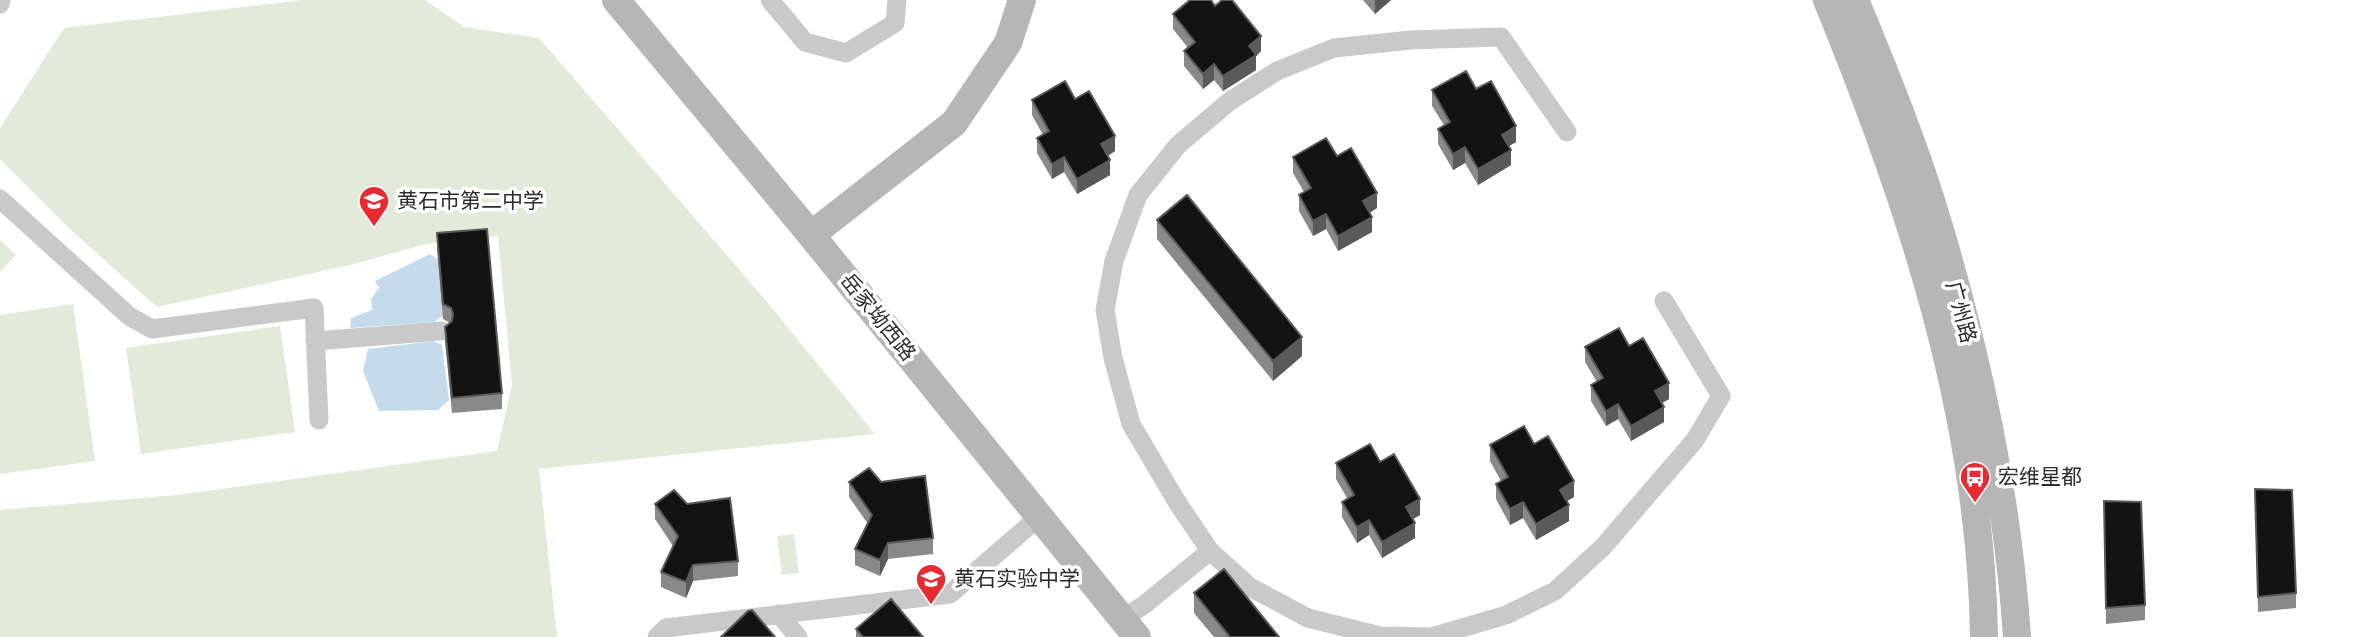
<svg xmlns="http://www.w3.org/2000/svg" width="2360" height="637" viewBox="0 0 2360 637" font-family="Ubuntu,'Noto Sans SC',sans-serif">
<style>
.green{fill:#e2ead9}
.water{fill:#c4dbeb}
.lines{fill:none;stroke-linecap:round;stroke-linejoin:round}
.street{stroke:#c9c9c9;stroke-width:19}
.secondary{stroke:#b6b6b6;stroke-width:28}
.wall{fill:#898989}
.shaded-wall{fill:#5a5a5a}
.building{fill:#131313;stroke:#5a5a5a;stroke-width:2}
.labels{text-anchor:middle;stroke-width:7;stroke-linejoin:round;paint-order:stroke}
.poi-label{font-size:21px;fill:#2c2c2c;stroke:#fff;text-anchor:start}
.street-label{font-size:21px;fill:#2c2c2c;stroke:#fff}
</style>
<rect width="100%" height="100%" fill="#fff"/>
<path class="green" d="M302 0H425L464 27 539 38 762 296 875 434 539 469 557 637H0V510L177 495 497 451 512 385 498 236 426 244 350 265 157 307 71 230 0 159V128L64 28Z
M0 240 16 255 0 272Z
M73 304 95 461 0 474V315Z
M280 326 295 432 141 454 126 348Z
M794 534 799 573 782 575 777 536Z"/>
<path class="water" d="M430 254 441 262 447 313 434 322 350 328 351 318 372 310 371 299 379 288 375 281Z
M434 341 442 345 449 400 438 410 379 411 363 371 368 349Z"/>
<g class="lines">
<path class="street" d="M770 0 805 42 846 53 895 23 897 0
M0 4 1 0
M0 199 129 316 152 329 314 308 319 420
M315 341 441 331
M1210 551 1250 587 1308 618 1380 636 1431 637 1506 615 1555 591 1603 547 1695 440 1721 396 1664 301
M779 614 798 637
M1122 619 1144 605 1210 551 1177 502 1131 424 1113 358 1105 310 1114 261 1138 195 1178 145 1230 101 1277 71 1334 48 1411 40 1501 37 1567 132
M657 637 666 628 950 594 1039 517"/>
<path class="secondary" d="M616 0 811 235 1137 637
M1827 0C1910 203 1981 415 1984 637
M1855 0C1886 75 1917 151 1940 230 1979 362 2008 499 2017 637
M811 235 954 123 1008 43 1022 0"/>
</g>
<path class="wall" d="M1363 0H1391L1375 14Z
M1215 6 1261 51 1256 56V70L1223 91 1214 80 1203 89 1184 66V51L1188 48 1173 29V14Z
M1476 89 1516 142 1509 146 1511 165 1478 185 1465 163 1453 170 1438 144V129L1444 125 1432 106V90Z
M1075 99 1115 151 1108 156 1110 175 1077 194 1064 172 1052 179 1037 153V138L1043 135 1032 115V100Z
M1337 156 1377 208 1369 213 1372 232 1338 251 1326 229 1313 236 1299 211V195L1304 192 1293 173V157Z
M1157 220 1302 356 1273 381 1157 239Z
M437 233 502 393V409L452 413 445 342V327L450 323 443 319 437 249Z
M1629 346 1669 399 1662 403 1664 422 1631 441 1618 419 1606 426 1591 401V385L1597 382 1585 362V347Z
M1534 444 1574 497 1567 501 1569 521 1536 540 1523 518 1510 525 1496 499V484L1501 481 1490 461V445Z
M1380 462 1420 515 1413 519 1415 538 1382 558 1369 535 1357 543 1342 517V502L1347 498 1336 479V463Z
M849 482H881L933 538V554L888 559 880 576 855 565V549L868 524 849 497Z
M2255 489 2296 593V608L2258 612Z
M2104 501 2145 605V620L2106 624Z
M655 504H687L738 561V576L693 581 686 598 661 587V572L673 546 655 519Z
M1194 593 1279 637H1214L1194 613Z
M856 629 923 637H856Z"/>
<path class="shaded-wall" d="M1375 0H1391L1375 14Z
M1261 36V51L1256 56V70L1223 91V76L1249 46Z
M1214 64V80L1203 89V74Z
M1516 126V142L1502 150V135Z
M1115 136V151L1101 160V144Z
M1465 147V163L1453 170V154Z
M1511 150V165L1478 185V169Z
M1064 157V172L1052 179V164Z
M1110 160V175L1077 194V179Z
M1377 193V208L1363 217V201Z
M1326 214V229L1313 236V221Z
M1372 217V232L1338 251V236Z
M1302 337V356L1273 381V361Z
M1669 383V399L1655 407V391Z
M1618 404V419L1606 426V411Z
M1664 407V422L1631 441V426Z
M1574 481V497L1560 505V490Z
M1420 499V515L1406 523V507Z
M1523 502V518L1510 525V509Z
M1569 505V521L1536 540V524Z
M1369 520V535L1357 543V527Z
M1415 523V538L1382 558V542Z
M888 543V559L880 576V560Z
M693 565V581L686 598V582Z"/>
<path class="building" d="M1190 0H1211L1215 6 1222 0H1232L1261 36 1249 46 1256 55 1223 76 1214 64 1203 74 1184 51 1195 42 1173 14Z
M1466 71 1476 89 1491 81 1516 126 1502 135 1511 150 1478 169 1465 147 1453 154 1438 129 1450 122 1432 90Z
M1065 81 1075 99 1089 91 1115 136 1101 144 1110 160 1077 179 1064 157 1052 164 1037 138 1049 131 1032 100Z
M1326 138 1337 156 1351 148 1377 193 1363 201 1372 217 1338 236 1326 214 1313 221 1299 195 1311 188 1293 157Z
M1187 195 1302 337 1273 361 1157 220Z
M487 229 502 393 452 398 445 327 452 321 453 314 451 308 443 304 437 233Z
M1619 328 1629 346 1643 338 1669 383 1655 391 1664 407 1631 426 1618 404 1606 411 1591 385 1603 378 1585 347Z
M1524 426 1534 444 1548 436 1574 481 1560 490 1569 505 1536 524 1523 502 1510 509 1496 484 1508 477 1490 445Z
M1370 444 1380 462 1394 454 1420 499 1406 507 1415 523 1382 542 1369 520 1357 527 1342 502 1354 495 1336 463Z
M869 468 881 482 925 476 933 538 888 543 880 560 855 549 872 515 849 482Z
M2255 489 2292 490 2296 593 2258 597Z
M674 490 687 504 730 498 738 561 693 565 686 582 661 572 678 536 655 504Z
M2104 501 2141 502 2145 605 2106 608Z
M1224 569 1279 637H1230L1194 593Z
M891 599 923 637H863L856 629Z
M752 610 775 637H721L748 611Z"/>
<defs>
<g id="school-pin" transform="scale(1.575)"><path d="M0 17L-7.5 6A9.5 9.5 0 1 1 7.5 6Z" fill="#e62b33" stroke="#fff"/><path d="M0-5L7-2L0 1L-7-2ZM-4 1L0 2.5L4 1V4Q0 6-4 4Z" fill="#fff"/></g>
<g id="bus-pin" transform="scale(1.575)"><path d="M0 17L-7.5 6A9.5 9.5 0 1 1 7.5 6Z" fill="#e62b33" stroke="#fff"/><path d="M-5-6H5V4H4V6H2V4H-2V6H-4V4H-5ZM-3.5-4V0h7V-4ZM-3.5 1.2v1.5H-2V1.2ZM2 1.2v1.5H3.5V1.2Z" fill="#fff"/></g>
</defs>
<g fill-rule="evenodd">
<use href="#school-pin" x="374" y="201"/>
<use href="#bus-pin" x="1975" y="477"/>
<use href="#school-pin" x="931" y="579"/>
</g>
<g class="labels">
<g class="poi-label">
<text x="397" y="208">黄石市第二中学</text>
<text x="1998" y="484">宏维星都</text>
<text x="954" y="586">黄石实验中学</text>
</g>
<g class="street-label">
<text transform="translate(1961 312) rotate(75)" y="7">广州路</text>
<text transform="translate(878 317) rotate(51)" y="7">岳家坳西路</text>
</g>
</g>
</svg>
